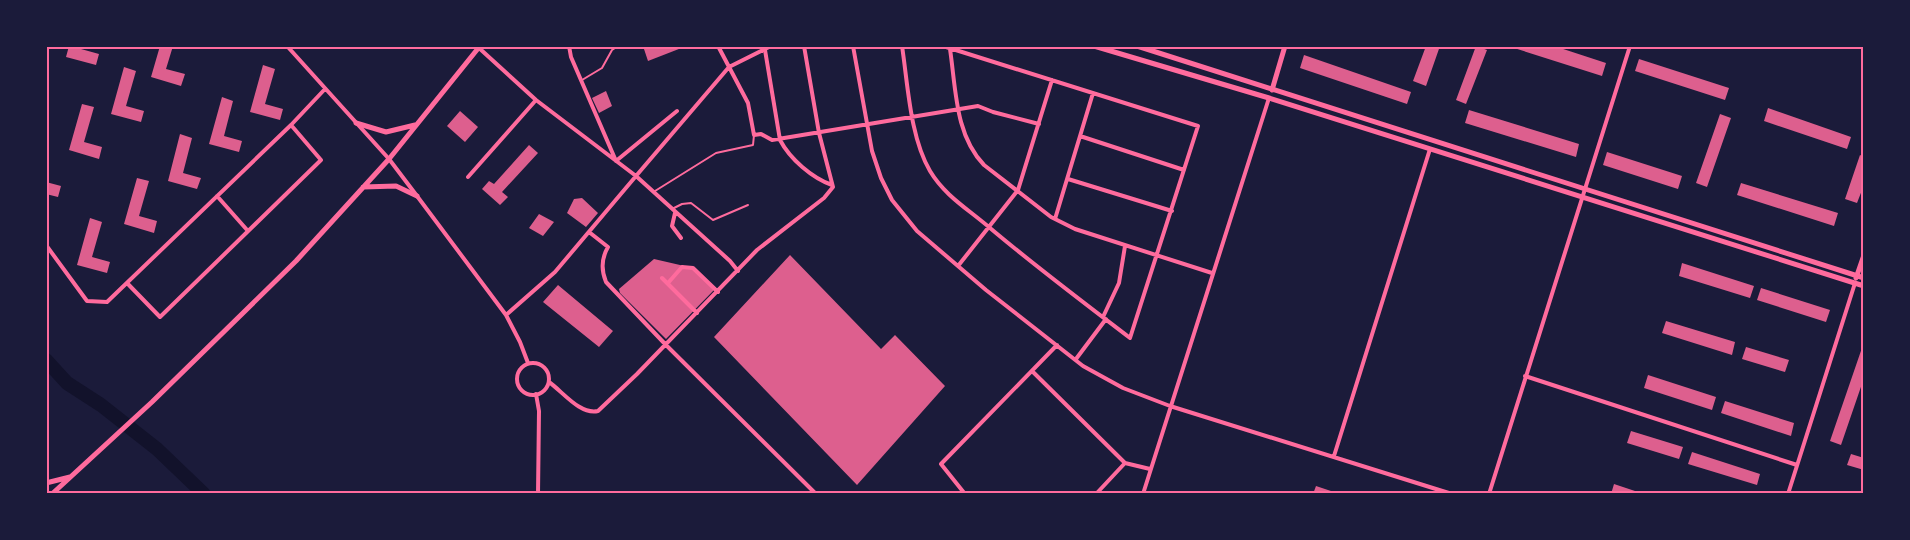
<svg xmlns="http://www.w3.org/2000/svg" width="1910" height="540" viewBox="0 0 1910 540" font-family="'Crimson Pro',serif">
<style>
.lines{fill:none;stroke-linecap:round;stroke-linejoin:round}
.river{stroke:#12122b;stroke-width:14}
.building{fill:#dd5f8e}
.service{stroke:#ff6b9d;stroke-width:2}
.minor{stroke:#ff6b9d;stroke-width:4}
.tertiary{stroke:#ff6b9d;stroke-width:5}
.neatline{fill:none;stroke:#ff6b9d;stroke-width:2}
</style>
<rect width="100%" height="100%" fill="#1b1b3a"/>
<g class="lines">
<path class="river" d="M46 360 67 383 101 405 157 449 204 494"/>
</g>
<path class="building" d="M69 46H81V49L99 54 96 65 66 57Z
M160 46H173L166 69 185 74 181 86 151 77Z
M643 46H684V47L648 61Z
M1426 46H1440L1426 86 1413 81Z
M1476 46 1487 50 1466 104 1456 100Z
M1554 46 1606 63 1602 76 1511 47Z
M1304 55 1411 92 1407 104 1300 68Z
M1639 59 1729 88 1725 100 1635 71Z
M263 65 275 69 265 104 283 109 280 120 250 112Z
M124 67 136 71 126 106 144 111 141 122 111 114Z
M606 91 612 106 599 113 592 98Z
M222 97 233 101 224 136 242 141 239 152 209 144Z
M82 104 94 107 84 142 102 147 99 159 69 150Z
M1768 108 1851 137 1847 149 1764 121Z
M1469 110 1579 144 1576 157 1465 123Z
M460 111 478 127 465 142 447 126Z
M1720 114 1731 118 1707 187 1696 183Z
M180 134 192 138 183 173 201 178 197 189 168 181Z
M529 145 538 153 502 192 508 197 500 205 482 189 489 181 494 184Z
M1607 152 1682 176 1678 189 1603 165Z
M1860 155 1864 157V185L1857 203 1845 199Z
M137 178 149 181 139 216 157 221 154 233 124 224Z
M46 182 61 186 58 197 46 194Z
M1741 183 1838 213 1834 226 1737 195Z
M582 198 598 213 586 227 567 213 574 199Z
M539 214 554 222 543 236 529 228Z
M90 218 102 222 92 257 110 262 107 273 77 265Z
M790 255 881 349 895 335 945 386 857 485 714 337Z
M654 259 693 268 715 289 666 339 620 293 619 289Z
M1682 263 1754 286 1750 298 1679 276Z
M558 285 613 331 599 347 543 302Z
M1761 288 1830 310 1826 322 1757 300Z
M1666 321 1735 342 1732 355 1662 333Z
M1864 342V378L1841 445 1830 441Z
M1746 347 1789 360 1785 372 1742 359Z
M1648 375 1716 397 1712 410 1644 388Z
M1725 401 1794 423 1791 436 1721 413Z
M1631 431 1683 447 1679 459 1627 443Z
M1692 452 1760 474 1757 485 1688 464Z
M1851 454 1864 458V470L1847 465Z
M1614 484 1641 493V494H1611Z
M1316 486 1337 493V494H1313Z"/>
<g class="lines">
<path class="service" d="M582 80 602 68 612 50 618 46
M655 191 716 153 753 145 754 135
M672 209 682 204 691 203 713 220 748 205"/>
<path class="minor" d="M287 46 389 159 417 196 506 315 520 342 528 363
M569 46 571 57 616 161 677 111
M718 46 748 103 754 135 761 134 772 140 978 106 993 112 1039 124
M853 46 872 151 881 178 892 200 917 231 986 290 1083 366 1123 388 1170 406 1452 494
M902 46C908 85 910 137 930 171 945 196 968 209 990 228 1035 266 1083 302 1130 338L1198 126 943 46
M479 48 536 100 636 176 555 272 506 315
M950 49C956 89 955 135 984 165L1051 217 1075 229 1212 273
M765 50 780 140C790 159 812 178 832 185
M1080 136 1184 170
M468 177 536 100
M1068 179 1172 211
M217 196 248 231
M675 213 672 226 681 238
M1055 219 1093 93
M589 232 608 247C601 259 601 270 606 282L666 345 816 494
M46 245 87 301 107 302 291 125 325 89
M958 266 1018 190 1052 80
M738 271 730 261 636 176 729 67 771 46
M662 278 697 313
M127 283 160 317 321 160 291 125
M668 283 682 267 693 268 718 292
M1103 317 1119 283 1125 246
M1076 359 1106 319
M517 379a16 16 0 1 1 32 0a16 16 0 1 1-32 0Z
M1032 371 1125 463
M1525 376 1797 465
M549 382C563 392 580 415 598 411L637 374 757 250 824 198 833 187 819 133 804 46
M536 394 539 411 538 494
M1334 456 1430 149
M965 494 941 464 1057 345
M1096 494 1125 463 1150 469
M1143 494 1269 98
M1489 494 1630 46
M1788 494 1855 283"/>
<path class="tertiary" d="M1094 46 1269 98 1864 286
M1137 46 1864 278
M1272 90 1285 46
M356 123 386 132 415 125
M363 187 396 186 417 196
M1856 278 1864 255
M46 483 70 477
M52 494 152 402 296 261 389 159 480 46"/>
</g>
<rect width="1910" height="540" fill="none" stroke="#1b1b3a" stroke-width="96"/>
<rect x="48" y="48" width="1814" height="444" class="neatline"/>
</svg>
